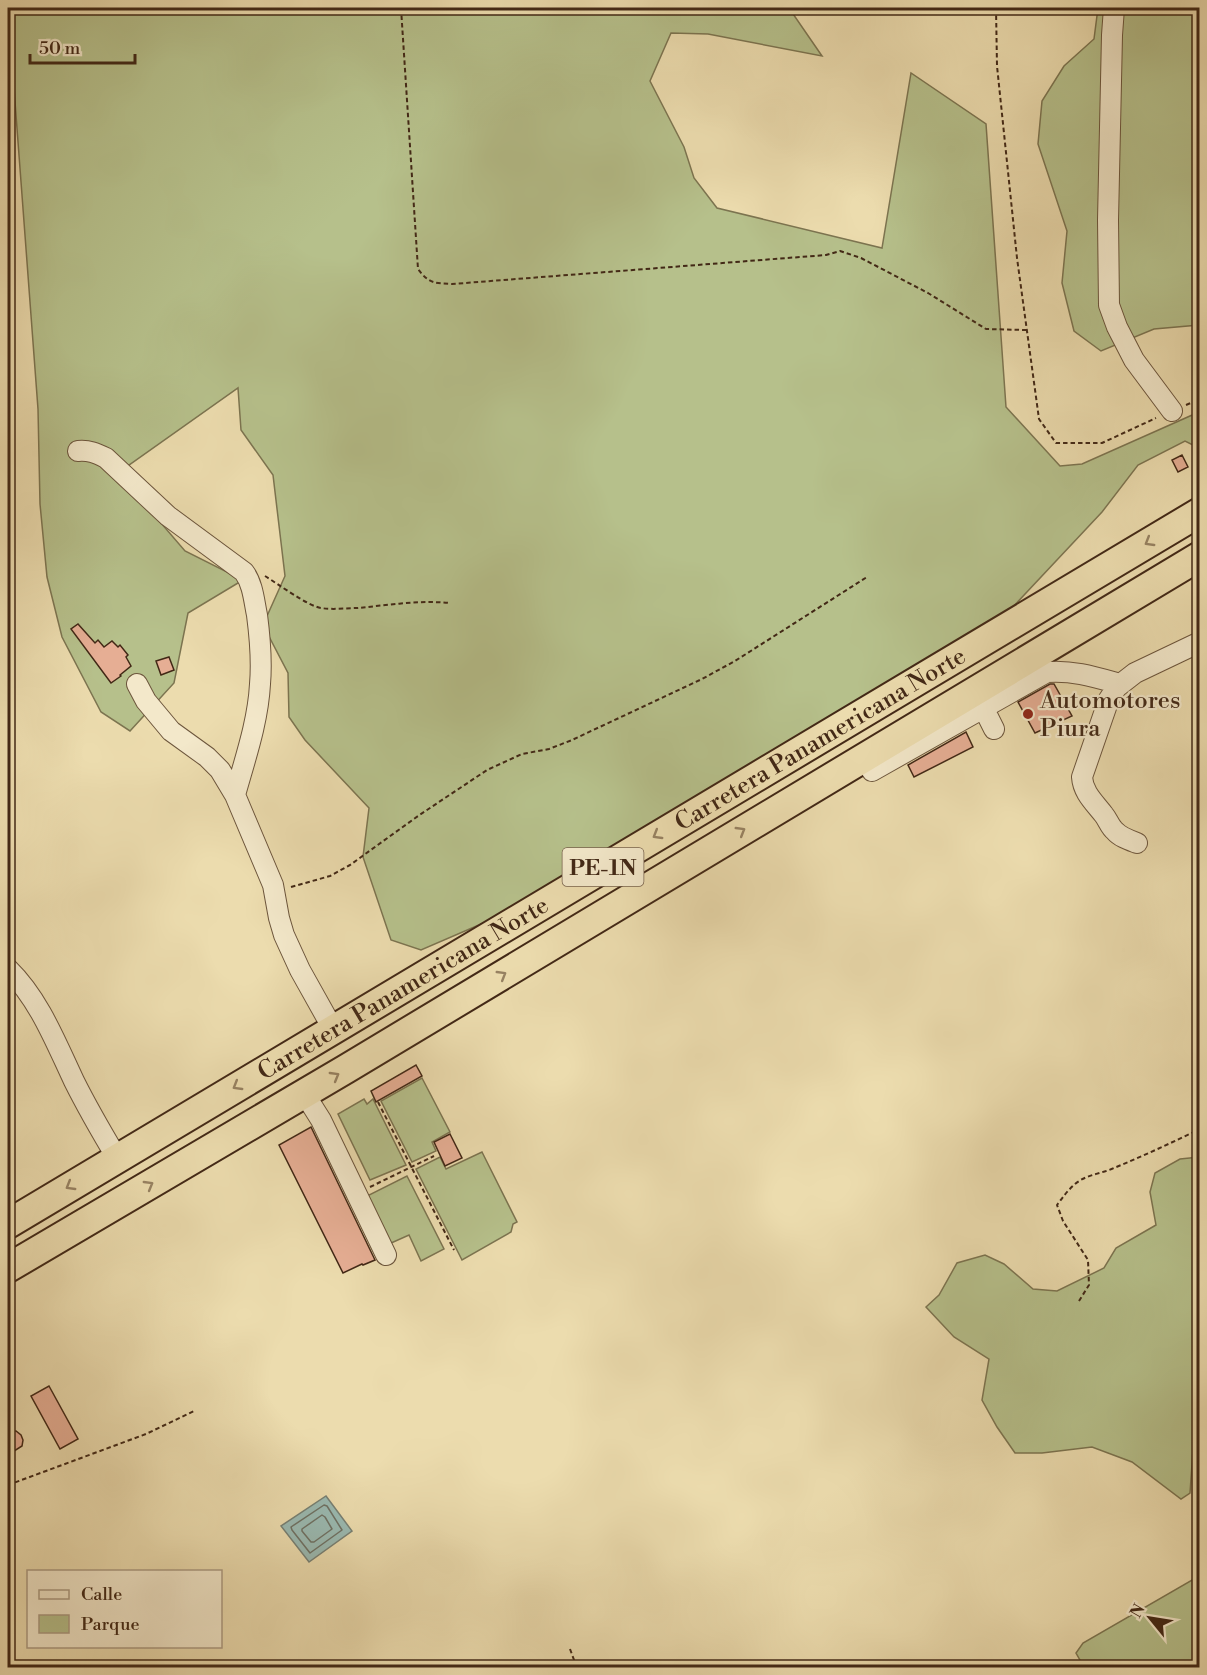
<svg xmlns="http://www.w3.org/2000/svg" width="1207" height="1675" viewBox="0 0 1207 1675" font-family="'Libre Bodoni',serif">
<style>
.green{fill:#b6c08b;stroke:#7c7450;stroke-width:1.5}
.water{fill:#9abab2;stroke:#778074;stroke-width:1.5}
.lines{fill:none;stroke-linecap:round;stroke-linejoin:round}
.shore{stroke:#6e7164;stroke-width:1.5}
.building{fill:#e6ae94;stroke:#422816;stroke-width:1.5}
.minor-casing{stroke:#6c553c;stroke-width:22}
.highway-casing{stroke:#422816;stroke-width:32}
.path{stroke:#422816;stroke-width:2;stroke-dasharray:4.5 3;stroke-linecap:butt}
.minor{stroke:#f3e8ca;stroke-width:20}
.highway{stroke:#ecdcae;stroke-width:28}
.oneway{stroke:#978262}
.poi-dot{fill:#8f2418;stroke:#f3e8ca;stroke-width:2}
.labels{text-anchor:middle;stroke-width:4.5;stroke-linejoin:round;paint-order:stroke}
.shield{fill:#f3e8ca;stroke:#77624c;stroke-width:1.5}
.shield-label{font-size:22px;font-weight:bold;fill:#422816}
.poi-label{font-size:24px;fill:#422816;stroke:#f3e8ca;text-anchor:start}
.street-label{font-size:24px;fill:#422816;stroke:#f3e8ca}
</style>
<rect width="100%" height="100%" fill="#ecdcae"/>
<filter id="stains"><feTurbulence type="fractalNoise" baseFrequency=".00333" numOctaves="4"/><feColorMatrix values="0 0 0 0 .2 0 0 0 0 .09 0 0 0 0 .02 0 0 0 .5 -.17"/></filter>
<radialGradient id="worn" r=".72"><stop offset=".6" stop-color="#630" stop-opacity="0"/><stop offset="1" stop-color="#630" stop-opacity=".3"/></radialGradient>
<path class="green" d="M8 8H789L822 56 708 34 671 33 650 81 684 147 694 178 717 208 882 248 911 73 986 124 1006 407 1060 466 1082 464 1199 412V448L1185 441 1138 465 1102 512 1011 609 509 912 421 950 391 940 363 857 369 808 305 740 289 717 288 673 263 625 285 576 273 475 241 430 238 388 118 473 185 551 243 580 188 613 174 683 130 731 101 712 62 637 47 577 40 504 38 409Z
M1098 8H1199V325L1154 329 1101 351 1074 331 1062 283 1067 231 1038 144 1042 101 1064 66 1094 39Z
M422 1078 450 1132 432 1142 436 1151 412 1162 381 1101Z
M364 1099 367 1104 373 1099 406 1165 370 1180 338 1114Z
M482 1152 517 1222 513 1224 511 1232 462 1260 416 1169 440 1157 446 1169Z
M1199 1157 1200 1449 1193 1450 1190 1493 1181 1499 1132 1462 1092 1447 1042 1453H1015L997 1427 982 1400 989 1359 954 1337 926 1307 939 1295 957 1263 985 1255 1004 1264 1033 1289 1057 1291 1104 1268 1116 1248 1156 1225 1150 1192 1155 1173 1180 1159Z
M407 1176 444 1249 421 1261 409 1235 389 1244 367 1196Z
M1199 1576V1667H1084L1076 1653 1083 1643Z"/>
<path class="water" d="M326 1496 352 1531 309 1562 281 1526Z"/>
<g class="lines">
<path class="shore" d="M324 1505 327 1506 342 1530 310 1553 292 1530 291 1527Z
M322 1515 325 1517 332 1529 314 1542H311L302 1531V1529Z"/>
</g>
<path class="building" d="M1182 455 1188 467 1178 472 1172 460Z
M78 624 95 643 98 640 104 647 112 641 118 647 120 645 128 655 126 657 131 666 120 675 121 676 111 683 71 629Z
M169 657 174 670 161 675 156 661Z
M1050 684H1054L1072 716 1035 733 1018 702Z
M966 732 973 747 914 777 908 765Z
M416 1065 422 1076 376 1102 371 1091Z
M311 1127 375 1260 363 1265 362 1264 343 1273 279 1145Z
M450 1134 462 1158 445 1166 434 1142Z
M49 1386 78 1439 60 1449 31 1396Z
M8 1431H16L21 1435 23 1440 22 1446 8 1455Z"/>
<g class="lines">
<g class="minor-casing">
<path id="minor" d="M1114 8 1112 35 1108 220 1109 305 1117 327 1134 360 1172 411
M78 451C89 450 96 453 106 458L168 516 244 572C253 584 254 601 257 615 260 638 262 661 260 684 258 722 245 759 235 795
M137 684 146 701 171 731 207 757 220 770 235 795 273 885 279 918 284 935 300 970 333 1029
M975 697 988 717 994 729
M872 771 1047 672C1073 670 1095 677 1120 684
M1137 843C1129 840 1120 837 1115 831 1110 827 1108 820 1104 815 1095 803 1083 793 1082 777L1109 699 1117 687 1135 673 1200 642
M8 969C39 999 56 1043 74 1081 87 1107 102 1133 117 1158
M304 1093 321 1120 386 1255"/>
</g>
<g class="highway-casing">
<g id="highway">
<path id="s1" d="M8 1224 1200 512"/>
<path d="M8 1268 346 1069 1200 556"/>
</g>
</g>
<path class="path" d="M401 8 418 269C429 284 435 283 452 284L826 255 840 251 861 258 928 293 986 329 1026 330
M996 8 997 66 1017 258 1039 419 1056 443H1102L1156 418
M1186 405 1200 399
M265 576C278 584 308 606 321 608 333 610 347 608 358 608 388 605 420 600 450 603
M291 887 330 876 350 865 418 816 487 770 522 754 549 749 572 740 702 679 735 661 867 577
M378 1102 454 1250
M370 1187 434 1156
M1079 1301 1089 1285 1088 1260 1063 1221 1057 1205C1063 1197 1068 1190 1075 1184 1087 1174 1101 1174 1114 1168 1143 1156 1171 1143 1200 1129
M8 1485 146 1434 194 1411
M570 1649 577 1668"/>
<use href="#minor" class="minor"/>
<use href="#highway" class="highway"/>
</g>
<defs><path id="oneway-chevron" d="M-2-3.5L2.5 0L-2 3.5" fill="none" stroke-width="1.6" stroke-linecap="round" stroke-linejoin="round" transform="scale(1.5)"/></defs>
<g class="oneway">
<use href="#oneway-chevron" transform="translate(1149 542) rotate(149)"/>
<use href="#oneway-chevron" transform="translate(741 831) rotate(-31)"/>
<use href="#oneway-chevron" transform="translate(657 835) rotate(149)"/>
<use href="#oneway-chevron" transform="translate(502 975) rotate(-31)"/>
<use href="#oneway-chevron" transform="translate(335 1076) rotate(-30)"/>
<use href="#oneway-chevron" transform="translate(237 1086) rotate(149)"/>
<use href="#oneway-chevron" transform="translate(149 1185) rotate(-30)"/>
<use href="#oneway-chevron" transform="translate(70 1186) rotate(149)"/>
</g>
<circle class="poi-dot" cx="1028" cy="714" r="6"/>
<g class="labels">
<rect class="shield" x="562.5" y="848" width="81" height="38" rx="4.5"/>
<g class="shield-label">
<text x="603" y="875">PE-1N</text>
</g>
<g class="poi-label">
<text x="1040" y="708">Automotores<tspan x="1040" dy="28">Piura</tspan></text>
</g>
<g class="street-label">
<text dy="8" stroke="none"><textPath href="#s1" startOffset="946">Carretera Panamericana Norte</textPath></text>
<text dy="8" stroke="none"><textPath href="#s1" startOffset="460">Carretera Panamericana Norte</textPath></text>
</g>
</g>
<rect width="1207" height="1675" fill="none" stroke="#ecdcae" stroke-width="30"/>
<rect x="9" y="9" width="1189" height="1657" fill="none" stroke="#422816" stroke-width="3"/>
<rect x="15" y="15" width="1177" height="1645" fill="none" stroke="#422816" stroke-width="1.5"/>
<rect x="27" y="1570" width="195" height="78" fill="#f3e8ca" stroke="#ac9b82" stroke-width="1.5"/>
<rect x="39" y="1590" width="30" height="9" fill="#f3e8ca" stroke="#ac9b82" stroke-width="1.5"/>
<text x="81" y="1600" font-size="18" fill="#422816">Calle</text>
<rect x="39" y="1615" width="30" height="18" fill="#b6c08b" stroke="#ac9b82" stroke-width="1.5"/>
<text x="81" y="1630" font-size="18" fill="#422816">Parque</text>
<g transform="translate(1150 1618) rotate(300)" stroke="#f3e8ca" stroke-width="4.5" paint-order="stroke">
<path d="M0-4.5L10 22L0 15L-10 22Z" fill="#422816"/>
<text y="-9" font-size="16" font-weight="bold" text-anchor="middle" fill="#422816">N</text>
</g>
<path d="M30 54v9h105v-9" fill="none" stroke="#422816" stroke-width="3"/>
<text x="39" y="54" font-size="18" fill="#422816" stroke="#f3e8ca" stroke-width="4.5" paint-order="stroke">50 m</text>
<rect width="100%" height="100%" filter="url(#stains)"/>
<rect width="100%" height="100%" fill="url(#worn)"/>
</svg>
